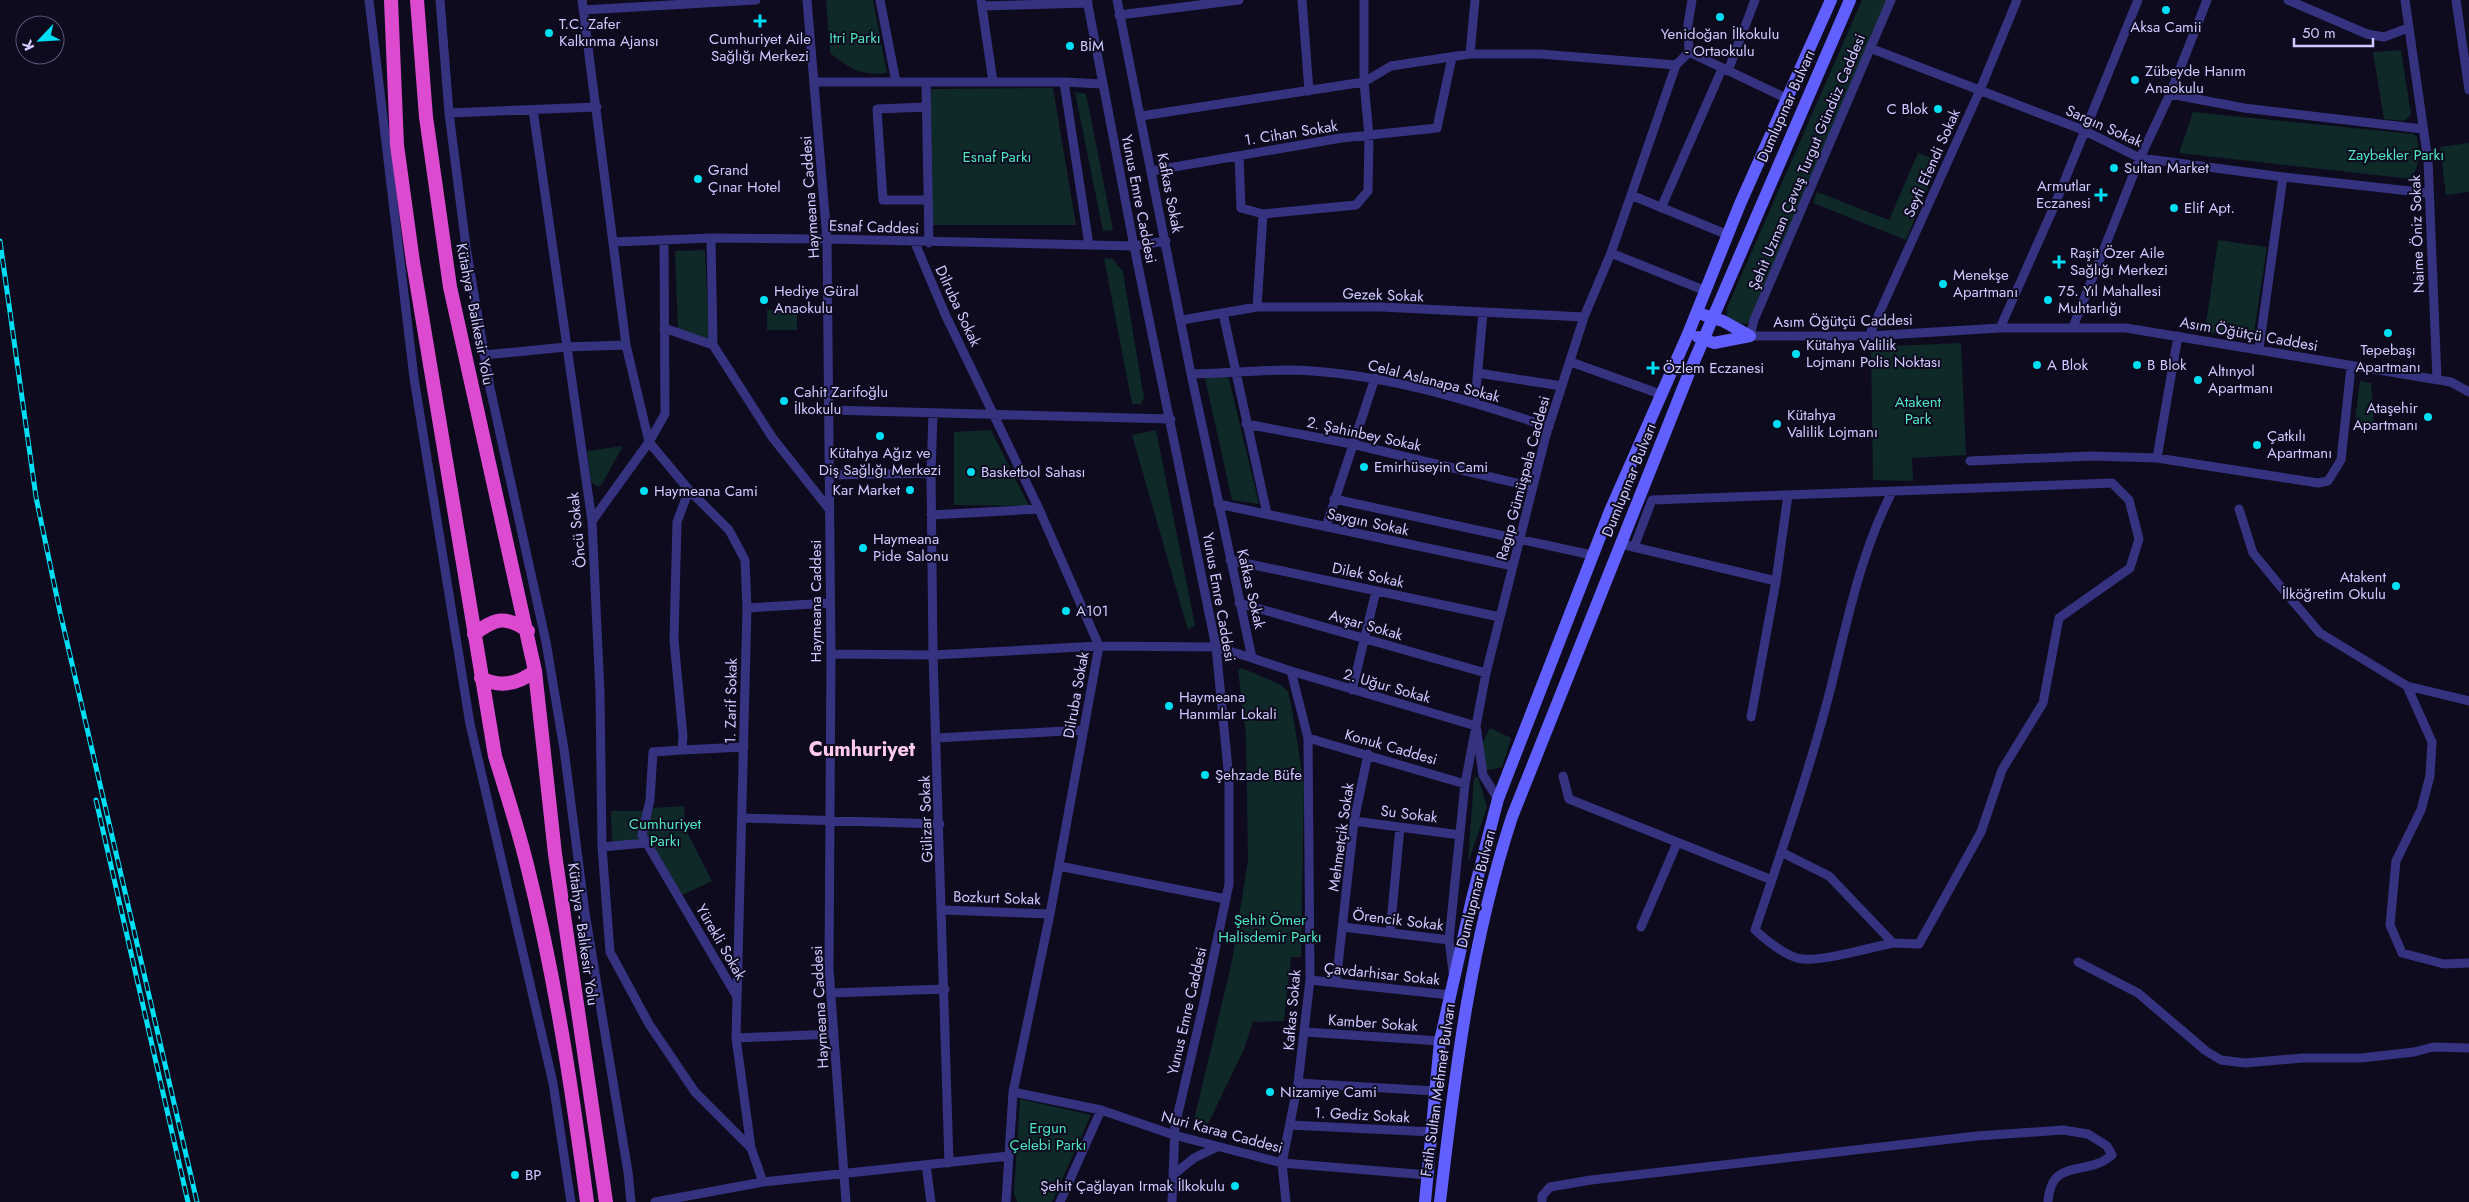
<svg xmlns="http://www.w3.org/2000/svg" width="2469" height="1202" viewBox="0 0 2469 1202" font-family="Jost,sans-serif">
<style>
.green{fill:#0e2927}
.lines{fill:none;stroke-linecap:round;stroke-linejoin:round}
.minor{stroke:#353380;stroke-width:9}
.secondary{stroke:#6160ff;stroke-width:12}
.trunk{stroke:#dc4ad0;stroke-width:14}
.rail-casing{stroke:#00dff4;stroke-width:5}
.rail{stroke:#0e0b1f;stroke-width:3;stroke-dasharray:9;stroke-linecap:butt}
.poi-dot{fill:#00dff4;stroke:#0e0b1f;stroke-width:2}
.labels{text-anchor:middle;stroke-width:4;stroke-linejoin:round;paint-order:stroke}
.poi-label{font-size:15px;fill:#cec9ff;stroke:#0e0b1f;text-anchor:start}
.park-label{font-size:15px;fill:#4fe5bd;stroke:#0e0b1f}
.street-label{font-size:15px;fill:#cec9ff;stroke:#0e0b1f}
.district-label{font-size:20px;font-weight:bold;fill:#ffcbed;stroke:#0e0b1f}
</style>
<rect width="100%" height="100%" fill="#0e0b1f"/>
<path class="green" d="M826 0H873L887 73C861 76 850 69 830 53Z
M1862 0H1889L1754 320 1746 324 1733 323 1727 316V308Z
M2401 50 2411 115 2404 121 2384 119 2373 52Z
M1053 88 1076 225H931V89Z
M1075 92 1086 94 1113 230 1103 231Z
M2193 112 2413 134 2417 137 2420 158 2412 179 2179 153Z
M2469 143V192L2446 195 2440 147Z
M1918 153 1939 161 1906 240 1813 203 1817 192 1889 220Z
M2218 240 2267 247 2253 339 2205 332Z
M705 250 709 341 678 330 675 251Z
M1104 258 1113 259 1123 272 1144 398 1141 404H1132Z
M767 310H797V330H767Z
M1961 343 1966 455 1912 458 1913 481 1873 480 1871 347Z
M1204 374 1228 375 1259 504 1232 500Z
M2360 381 2371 383 2374 429H2354Z
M991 430 1029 506 954 505V432Z
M1156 430 1195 625 1188 630 1132 435Z
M623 446 602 484 598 487 591 482 587 451Z
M1242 668 1279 684 1288 691 1293 715 1304 785 1301 957H1291L1284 1021 1253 1022 1244 1049 1208 1124 1194 1120 1232 961 1248 860 1246 735 1238 670Z
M1490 728 1511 738 1502 767 1485 771 1483 742Z
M1478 777 1487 807 1468 863 1474 778Z
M684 806 685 828 712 881 680 896 647 842 645 826 652 808Z
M611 811H647L640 841 612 844Z
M1020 1099 1091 1115 1052 1202H1017L1014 1193Z"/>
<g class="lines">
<path class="minor" d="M369 0 414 378 470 724 553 1083 571 1202
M440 0 449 113 466 247 490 388 546 642 564 749 585 913 628 1172 631 1202
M582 0 626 345 649 442 689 490 729 530 745 560 747 608 736 1038 751 1148 763 1182
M807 0 827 239 831 654 829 969 846 1202
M880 0 896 82
M981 0 993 82
M1087 0 1134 246 1216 647 1229 779V884L1204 1002 1175 1126 1172 1202
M1117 0 1191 374 1252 658 1291 671 1476 726 1483 775 1498 799
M1302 0 1309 91
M1891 0 1754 320 1750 336H1869L2000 328H2126L2451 382 2469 392
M2288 0 2367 34 2384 37 2408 28
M2405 0 2428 161 2437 379
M2456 0 2469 90
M982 6 1088 3
M583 10 756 0
M1119 15 1239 0
M1870 48 2083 130 2140 158 2283 177 2428 193
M1689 52 1788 99
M1470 54 1475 0
M1728 71 1755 0
M814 82H1064L1102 84
M926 82 929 243
M1064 82 1089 245
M2170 94 2244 108 2423 129
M927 107 877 109 883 200H928
M533 110 592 521 600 693 602 847 610 952 649 1024 695 1092 751 1148
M449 113 597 107
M1141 116 1364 82 1391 66 1470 54H1540L1676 65
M1239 156 1241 208 1263 214 1257 307
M1151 171 1341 138 1437 128 1452 57
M1631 195 1728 235
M1661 208 1722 69
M1263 214 1356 205 1368 191 1369 136 1364 82V0
M711 238 713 345 772 437 829 509
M614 242 711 238 827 239 1134 246 1166 241
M915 243 945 314 1039 509 1099 646 1050 914 1013 1092 1006 1202
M1611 253 1706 291
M1223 313 1267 514
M1182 320 1257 307H1382L1584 317
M2073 327 2140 158 2170 94 2207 0
M664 328 713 345
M2000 328 2053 209 2138 0
M1869 336 1980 90 2017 0
M2259 349 2283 177
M484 355 566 347 626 345
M1571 362 1660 394
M1478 373 1562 386
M1191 374C1225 373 1260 370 1294 370 1381 373 1466 399 1549 427
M1475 402 1483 312
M829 410 1171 419
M933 414 931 473 933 655 949 1163
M1246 424 1352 444 1533 487
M2157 458 2178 336
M1970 461 2091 456 2157 458 2318 483 2328 481 2341 460 2351 367
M829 475 931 473
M689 490 677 522 674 640 683 736 682 750 653 752 650 800 642 835 736 995
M1892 492C1861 552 1847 621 1831 687 1810 769 1782 850 1755 930 1767 941 1782 953 1797 958 1816 964 1872 947 1893 943
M1334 499 1592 555
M1218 504 1513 566
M2239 509 2253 553 2285 592 2320 633 2407 686 2432 742 2430 776 2421 810 2396 861 2390 925 2402 953 2444 964 2469 963
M931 515 1039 509
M592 521 649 442 665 414 664 240
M1326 527 1375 378
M1621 544 1776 581
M1634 547 1652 500 2112 483 2129 500 2139 539 2130 568 2059 618 2043 703 2002 770 1981 832 1919 944 1893 943 1829 876 1781 852
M1230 560 1500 617
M1239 603 1486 673
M747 608 830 603
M831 654 933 655 1099 646 1216 647 1252 658
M2407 686 2469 701
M1352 690 1376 591
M1751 717 1776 581 1788 495
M936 738 1084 730
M1308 738 1465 784
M682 750 744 747
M1563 776 1569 799 1772 880
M742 818 940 824
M1354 821 1460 835
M602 847 645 843
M1059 866 1226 899
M943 910 1050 914
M1343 927 1449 940
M1641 927 1677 843
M1390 933 1400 827
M2078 962 2138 993 2206 1051 2221 1060 2245 1063 2303 1058H2361L2414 1052 2433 1047 2469 1048
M1453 972 1449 940 1465 784 1486 673 1546 435 1584 317 1611 253 1676 65 1689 52 1688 24 1692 0
M1310 980 1450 995
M1336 983 1354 821 1368 754
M831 993 945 989
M1305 1032 1440 1041
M736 1038 834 1034
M1298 1083 1435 1091
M1013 1092 1101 1110 1174 1135 1282 1163 1428 1175
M1290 1125 1433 1132
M926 1165 931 1202
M1173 1175 1194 1158 1217 1147
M655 1202 763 1182 1009 1156
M1060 1202 1101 1110
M1286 1202 1282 1163 1298 1083 1310 980 1308 738 1291 671
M1542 1202V1196L1550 1187 1591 1180 1977 1136 2063 1130 2088 1134 2107 1146 2112 1155C2108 1158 2103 1162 2099 1163 2073 1173 2051 1164 2048 1202"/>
<path class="secondary" d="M1698 337 1714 343 1750 336 1723 321 1704 315
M1425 1202 1440 1041 1472 899 1498 799 1610 511 1688 334 1740 204 1831 0
M1440 1202C1455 1072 1471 942 1512 817L1689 373 1850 0"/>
<path class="trunk" d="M391 0 397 145 413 262 495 756C506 792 518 828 527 865 555 976 572 1089 587 1202
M417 0 426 117 450 287 535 671 555 854 606 1202
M474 634C496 618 505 615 528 631
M481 678C500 688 518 684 535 671"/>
<g class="rail-casing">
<path id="rail" d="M0 241 36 497 60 612 197 1202
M96 800 188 1202"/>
</g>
<use href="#rail" class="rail"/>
</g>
<g class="poi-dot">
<circle cx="2166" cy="10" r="5"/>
<circle cx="1720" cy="17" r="5"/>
<path d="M757.5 13.5h5v5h5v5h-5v5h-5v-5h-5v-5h5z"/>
<circle cx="549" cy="33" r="5"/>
<circle cx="1070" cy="46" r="5"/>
<circle cx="2135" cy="80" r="5"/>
<circle cx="1938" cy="109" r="5"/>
<circle cx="2114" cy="168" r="5"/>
<circle cx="698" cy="179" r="5"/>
<path d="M2098.5 187.5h5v5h5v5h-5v5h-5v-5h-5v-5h5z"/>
<circle cx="2174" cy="208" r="5"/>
<path d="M2056.5 254.5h5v5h5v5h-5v5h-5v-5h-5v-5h5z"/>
<circle cx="1943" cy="284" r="5"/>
<circle cx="764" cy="300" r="5"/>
<circle cx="2048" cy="300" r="5"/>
<circle cx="2388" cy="333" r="5"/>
<circle cx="1796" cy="354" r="5"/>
<circle cx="2037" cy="365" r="5"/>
<circle cx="2137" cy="365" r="5"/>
<path d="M1650.5 360.5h5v5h5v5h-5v5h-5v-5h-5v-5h5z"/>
<circle cx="2198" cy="380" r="5"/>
<circle cx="784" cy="401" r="5"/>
<circle cx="2428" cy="417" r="5"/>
<circle cx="1777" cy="424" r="5"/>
<circle cx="880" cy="436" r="5"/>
<circle cx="2257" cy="445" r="5"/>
<circle cx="1364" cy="467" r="5"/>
<circle cx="971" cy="472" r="5"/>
<circle cx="910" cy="490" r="5"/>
<circle cx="644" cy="491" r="5"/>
<circle cx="863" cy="548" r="5"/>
<circle cx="2396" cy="586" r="5"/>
<circle cx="1066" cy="611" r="5"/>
<circle cx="1169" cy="706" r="5"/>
<circle cx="1205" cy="775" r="5"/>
<circle cx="1270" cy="1092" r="5"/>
<circle cx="515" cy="1175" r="5"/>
<circle cx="1235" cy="1186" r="5"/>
</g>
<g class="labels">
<g class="poi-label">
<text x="559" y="29">T.C. Zafer<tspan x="559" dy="17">Kalkınma Ajansı</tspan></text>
<text x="2166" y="32" text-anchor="middle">Aksa Camii</text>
<text x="1720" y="39" text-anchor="middle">Yenidoğan İlkokulu<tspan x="1720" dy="17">- Ortaokulu</tspan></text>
<text x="760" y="44" text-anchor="middle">Cumhuriyet Aile<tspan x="760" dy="17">Sağlığı Merkezi</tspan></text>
<text x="1080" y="51">BİM</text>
<text x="2145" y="76">Zübeyde Hanım<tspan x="2145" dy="17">Anaokulu</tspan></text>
<text x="1928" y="114" text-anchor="end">C Blok</text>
<text x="2124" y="173">Sultan Market</text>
<text x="708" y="175">Grand<tspan x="708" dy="17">Çınar Hotel</tspan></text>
<text x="2091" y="191" text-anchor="end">Armutlar<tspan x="2091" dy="17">Eczanesi</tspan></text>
<text x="2184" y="213">Elif Apt.</text>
<text x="2070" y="258">Raşit Özer Aile<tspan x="2070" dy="17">Sağlığı Merkezi</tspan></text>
<text x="1953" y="280">Menekşe<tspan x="1953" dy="17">Apartmanı</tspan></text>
<text x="774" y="296">Hediye Güral<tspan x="774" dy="17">Anaokulu</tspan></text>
<text x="2058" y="296">75. Yıl Mahallesi<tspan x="2058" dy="17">Muhtarlığı</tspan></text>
<text x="1806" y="350">Kütahya Valilik<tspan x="1806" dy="17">Lojmanı Polis Noktası</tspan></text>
<text x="2388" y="355" text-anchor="middle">Tepebaşı<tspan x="2388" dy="17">Apartmanı</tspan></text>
<text x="2047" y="370">A Blok</text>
<text x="2147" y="370">B Blok</text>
<text x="1663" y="373">Özlem Eczanesi</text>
<text x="2208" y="376">Altınyol<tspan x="2208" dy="17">Apartmanı</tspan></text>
<text x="794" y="397">Cahit Zarifoğlu<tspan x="794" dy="17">İlkokulu</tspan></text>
<text x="2418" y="413" text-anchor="end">Ataşehir<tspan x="2418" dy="17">Apartmanı</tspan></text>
<text x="1787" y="420">Kütahya<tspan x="1787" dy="17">Valilik Lojmanı</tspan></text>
<text x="2267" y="441">Çatkılı<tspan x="2267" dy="17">Apartmanı</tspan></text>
<text x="880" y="458" text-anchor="middle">Kütahya Ağız ve<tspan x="880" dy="17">Diş Sağlığı Merkezi</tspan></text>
<text x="1374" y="472">Emirhüseyin Cami</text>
<text x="981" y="477">Basketbol Sahası</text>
<text x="900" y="495" text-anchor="end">Kar Market</text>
<text x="654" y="496">Haymeana Cami</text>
<text x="873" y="544">Haymeana<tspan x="873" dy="17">Pide Salonu</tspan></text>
<text x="2386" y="582" text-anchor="end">Atakent<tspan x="2386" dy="17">İlköğretim Okulu</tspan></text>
<text x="1076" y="616">A101</text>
<text x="1179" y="702">Haymeana<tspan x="1179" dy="17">Hanımlar Lokali</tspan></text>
<text x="1215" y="780">Şehzade Büfe</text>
<text x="1280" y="1097">Nizamiye Cami</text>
<text x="525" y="1180">BP</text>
<text x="1225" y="1191" text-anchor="end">Şehit Çağlayan Irmak İlkokulu</text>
</g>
<g class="park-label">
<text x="855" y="43">Itri Parkı</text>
<text x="2396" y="160">Zaybekler Parkı</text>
<text x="997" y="162">Esnaf Parkı</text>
<text x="1918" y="407">Atakent<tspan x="1918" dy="17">Park</tspan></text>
<text x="665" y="829">Cumhuriyet<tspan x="665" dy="17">Parkı</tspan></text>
<text x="1270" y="925">Şehit Ömer<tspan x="1270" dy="17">Halisdemir Parkı</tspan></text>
<text x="1048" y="1133">Ergun<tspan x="1048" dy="17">Çelebi Parkı</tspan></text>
</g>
<g class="street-label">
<text transform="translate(1786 106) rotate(-66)" y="5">Dumlupınar Bulvarı</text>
<text transform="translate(2104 126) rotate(24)" y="5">Sargın Sokak</text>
<text transform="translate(1291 133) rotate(-9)" y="5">1. Cihan Sokak</text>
<text transform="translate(1807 162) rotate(-67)" y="5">Şehit Uzman Çavuş Turgut Gündüz Caddesi</text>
<text transform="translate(1932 163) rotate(-66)" y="5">Seyfi Efendi Sokak</text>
<text transform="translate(1170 193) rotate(79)" y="5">Kafkas Sokak</text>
<text transform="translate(810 197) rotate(-94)" y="5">Haymeana Caddesi</text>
<text transform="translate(1139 199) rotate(79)" y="5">Yunus Emre Caddesi</text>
<text transform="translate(874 227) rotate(2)" y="5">Esnaf Caddesi</text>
<text transform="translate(2417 234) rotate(-92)" y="5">Naime Öniz Sokak</text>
<text transform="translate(1383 295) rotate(2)" y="5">Gezek Sokak</text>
<text transform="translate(958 306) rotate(65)" y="5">Dilruba Sokak</text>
<text transform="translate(475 314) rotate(79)" y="5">Kütahya - Balıkesir Yolu</text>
<text transform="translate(1843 321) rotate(-1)" y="5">Asım Öğütçü Caddesi</text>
<text transform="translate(2249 334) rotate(10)" y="5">Asım Öğütçü Caddesi</text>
<text transform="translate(1434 381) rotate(14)" y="5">Celal Aslanapa Sokak</text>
<text transform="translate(1364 434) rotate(12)" y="5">2. Şahinbey Sokak</text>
<text transform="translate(1523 478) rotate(-75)" y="5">Ragıp Gümüşpala Caddesi</text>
<text transform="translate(1629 480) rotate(-68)" y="5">Dumlupınar Bulvarı</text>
<text transform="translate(1368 522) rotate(12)" y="5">Saygın Sokak</text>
<text transform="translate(577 530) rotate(-96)" y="5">Öncü Sokak</text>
<text transform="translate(1368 575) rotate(12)" y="5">Dilek Sokak</text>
<text transform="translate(1251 589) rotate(77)" y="5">Kafkas Sokak</text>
<text transform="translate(1219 597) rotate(80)" y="5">Yunus Emre Caddesi</text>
<text transform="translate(816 601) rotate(-90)" y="5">Haymeana Caddesi</text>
<text transform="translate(1366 625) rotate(16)" y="5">Avşar Sokak</text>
<text transform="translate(1387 686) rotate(16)" y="5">2. Uğur Sokak</text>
<text transform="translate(1076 695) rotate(-80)" y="5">Dilruba Sokak</text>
<text transform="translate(731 701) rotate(-89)" y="5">1. Zarif Sokak</text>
<text transform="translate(1391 747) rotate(16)" y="5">Konuk Caddesi</text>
<text transform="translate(1409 814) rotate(7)" y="5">Su Sokak</text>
<text transform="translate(926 819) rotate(-92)" y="5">Gülizar Sokak</text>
<text transform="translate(1341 837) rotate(-82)" y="5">Mehmetçik Sokak</text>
<text transform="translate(1476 889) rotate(-76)" y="5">Dumlupınar Bulvarı</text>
<text transform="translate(997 898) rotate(2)" y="5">Bozkurt Sokak</text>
<text transform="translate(1398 920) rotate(7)" y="5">Örencik Sokak</text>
<text transform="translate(583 934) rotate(82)" y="5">Kütahya - Balıkesir Yolu</text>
<text transform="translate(721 942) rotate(60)" y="5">Yürekli Sokak</text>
<text transform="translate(1382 974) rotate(6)" y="5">Çavdarhisar Sokak</text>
<text transform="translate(820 1007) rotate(-93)" y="5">Haymeana Caddesi</text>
<text transform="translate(1292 1010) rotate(-85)" y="5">Kafkas Sokak</text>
<text transform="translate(1187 1011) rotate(-77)" y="5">Yunus Emre Caddesi</text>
<text transform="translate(1373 1023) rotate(4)" y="5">Kamber Sokak</text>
<text transform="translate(1438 1090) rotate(-82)" y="5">Fatih Sultan Mehmet Bulvarı</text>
<text transform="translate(1362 1115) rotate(3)" y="5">1. Gediz Sokak</text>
<text transform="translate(1222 1132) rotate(15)" y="5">Nuri Karaa Caddesi</text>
</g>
<g class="district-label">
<text x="862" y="756">Cumhuriyet</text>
</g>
</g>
<g transform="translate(40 40) rotate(245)"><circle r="24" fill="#0e0b1f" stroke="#5b5779"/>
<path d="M0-4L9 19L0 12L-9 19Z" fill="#00dff4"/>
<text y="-8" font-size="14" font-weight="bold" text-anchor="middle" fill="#cec9ff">K</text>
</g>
<path d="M2294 38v8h79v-8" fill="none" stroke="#cec9ff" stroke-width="2.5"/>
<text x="2302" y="38" font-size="15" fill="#cec9ff" stroke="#0e0b1f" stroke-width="4" paint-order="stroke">50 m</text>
</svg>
